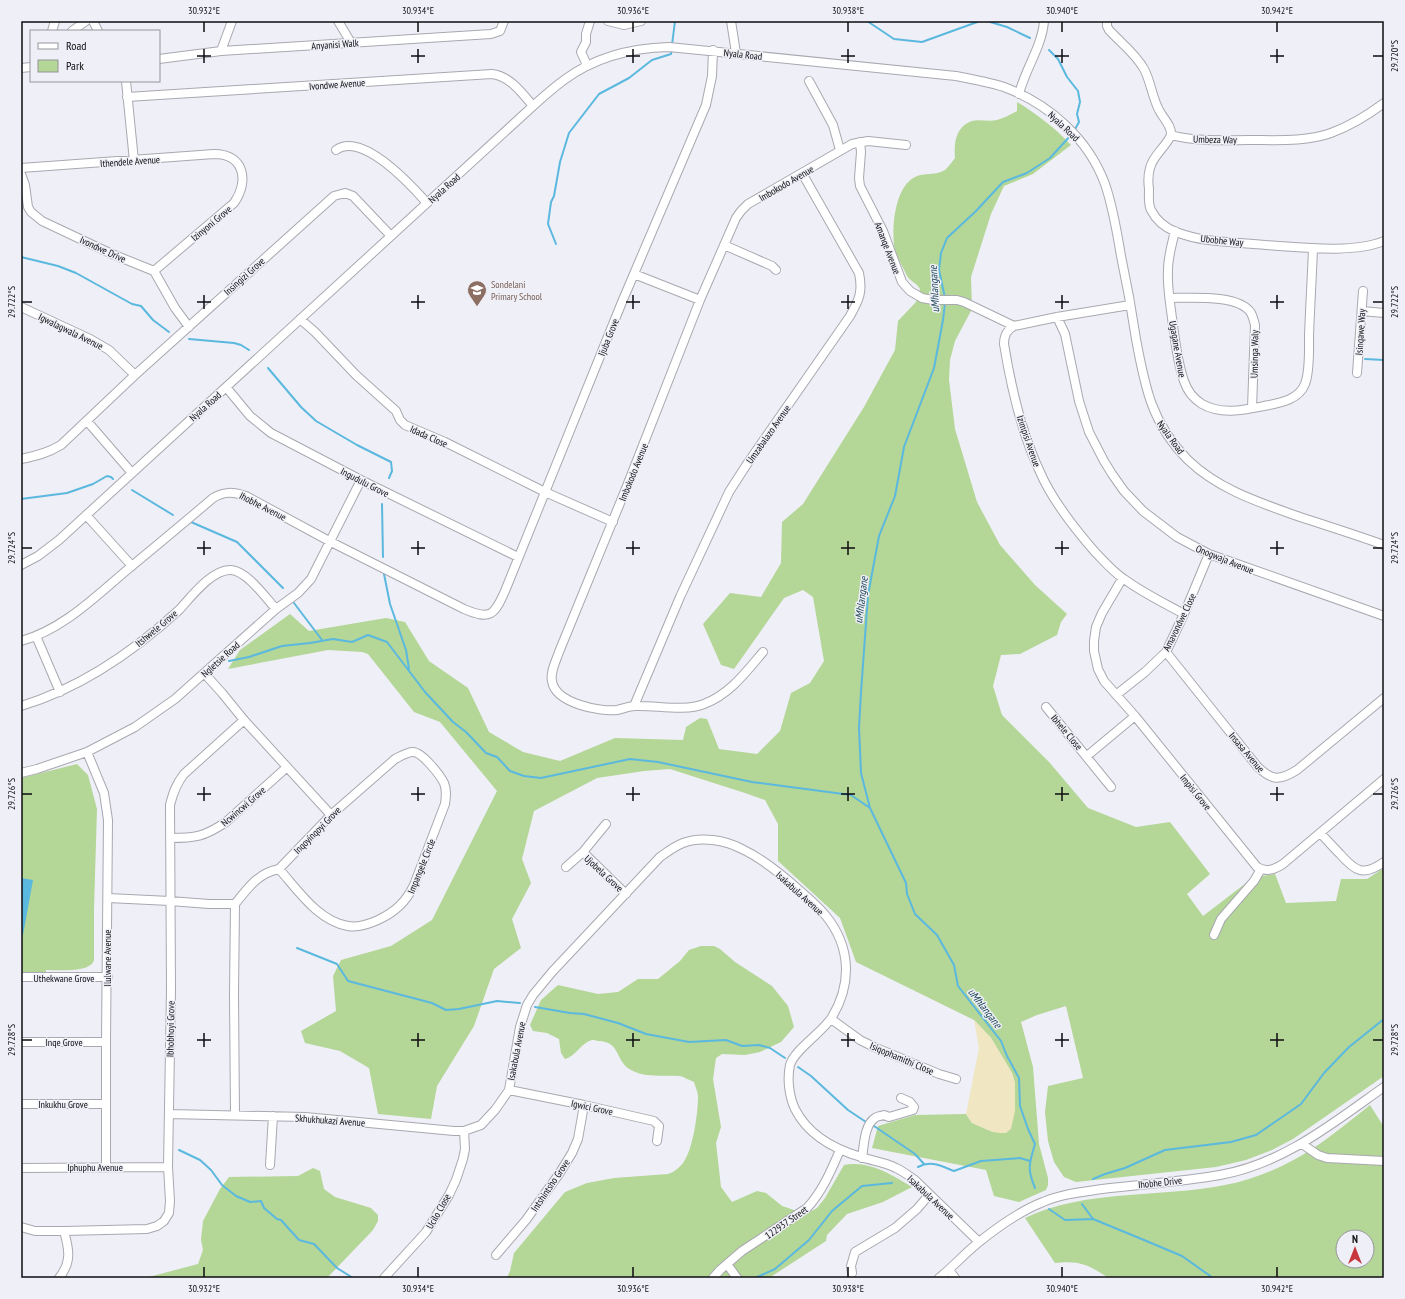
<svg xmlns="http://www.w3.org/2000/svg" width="1405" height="1299" viewBox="0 0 1405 1299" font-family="'PT Sans Narrow',sans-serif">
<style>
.green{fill:#b4d696;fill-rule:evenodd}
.sand{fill:#f0e6c1}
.water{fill:#5bb8de}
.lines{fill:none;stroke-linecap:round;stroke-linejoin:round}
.stream{stroke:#5bb8de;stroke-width:2}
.minor-casing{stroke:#a8a8b0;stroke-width:10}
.minor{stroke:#fff;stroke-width:8}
.ticks{fill:none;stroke:#0d0d10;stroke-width:1.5}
.labels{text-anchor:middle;stroke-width:3;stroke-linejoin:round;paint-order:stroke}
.street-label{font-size:10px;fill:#0d0d10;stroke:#efeff7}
.education-label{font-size:10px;fill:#785e54;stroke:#efeff7;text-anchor:start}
.water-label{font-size:11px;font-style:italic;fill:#204859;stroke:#efeff7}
.neatline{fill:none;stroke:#0d0d10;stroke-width:1.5}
.ticks-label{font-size:10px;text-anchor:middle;fill:#0d0d10}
</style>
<rect width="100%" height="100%" fill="#efeff7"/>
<path class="green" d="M1017 102C1037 114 1055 128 1071 145L1033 174 1004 186 991 214 971 277 972 309 955 341 950 360 949 380 955 429 977 502 1000 545 1035 585 1067 614 1061 622 1057 635 1020 654 1001 655 993 686 1002 715 1049 762 1088 808 1136 827 1170 822 1210 874 1187 894 1203 916 1254 877 1275 874 1286 903 1336 901 1341 879H1367L1384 868V1034L1382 1036 1384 1039V1076L1293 1139 1272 1150 1246 1160 1216 1167 1076 1182 1064 1177 1054 1162 1048 1141 1045 1112 1048 1086 1083 1078 1066 1006 1037 1015 1021 1022 1033 1067 1039 1144 1048 1178V1185L1046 1190 1019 1202 994 1196 986 1170 872 1148 878 1126 915 1115 966 1114 972 1123 993 1132 1015 1111V1083L1012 1073 991 1038 974 1020 856 962 840 918 778 861V824L765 800 745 793 670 769 644 771 597 778 534 811 522 859 531 883 512 919 521 948 494 969 474 1026 437 1086 431 1119 378 1114 369 1068 340 1051 305 1043 301 1031 336 1011 333 976 341 960 391 946 432 920 497 791 440 722 414 712 368 654 362 652 328 650 228 669 240 650 290 614 309 631 386 618 405 622 429 661 468 688 489 732 523 752 560 761 615 738 683 740 686 727 700 718 707 719 719 749 757 754 780 731 791 693 810 683 824 661 813 597 803 590 784 598 734 669 721 665 703 624 730 593 761 597 781 563 782 522 803 504 864 407 895 350 898 321 916 302 920 289C917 283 911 282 907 276 903 267 895 254 894 245 892 225 895 187 915 177 924 172 936 176 945 170 948 167 952 162 955 158 954 144 955 127 972 121 979 119 989 122 997 120 1004 118 1010 115 1017 111Z
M77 764 88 775 97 809 94 909V960C91 973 57 970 46 970V973H21V778Z
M701 946H714L720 949 735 962 772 986 788 1006 794 1027 781 1042 760 1052 745 1055 722 1054 716 1058 713 1079 721 1127 716 1143 721 1187 732 1202 757 1191 766 1193 782 1206 806 1214 817 1208 825 1198 844 1165C869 1160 892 1175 912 1187L883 1202 847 1214 827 1235 826 1241 769 1278H507L510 1271 514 1253 565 1192 587 1183 614 1178 668 1174C674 1172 679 1168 683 1163 693 1150 698 1113 698 1097 698 1092 695 1086 694 1082 689 1080 684 1077 680 1076 663 1075 646 1078 631 1070 615 1062 621 1041 598 1041 596 1040 594 1040 592 1040 581 1043 576 1056 565 1059L561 1053 559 1039 547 1033 533 1031 530 1025 541 1000 558 985 598 994 618 992 638 979H658L680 961 689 950Z
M1370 1105 1384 1127V1278H1109C1088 1265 1081 1260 1055 1263L1025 1218C1085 1189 1160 1198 1225 1185 1256 1179 1286 1166 1312 1149 1332 1136 1351 1120 1370 1105ZM1343 1237H1367V1261H1343Z
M313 1168 320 1171 324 1189 328 1192 335 1197 371 1208 378 1215V1221L373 1230 327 1278H145L198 1264 203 1250 201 1240 203 1221 220 1189 229 1177 298 1176Z"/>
<path class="sand" d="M974 1020 991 1038 1012 1073 1015 1083V1111L1011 1129 1006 1133H1000L993 1132 972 1123 966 1114 979 1048Z"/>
<path class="water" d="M21 878 33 880 23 935H21Z"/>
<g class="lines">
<path class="stream" d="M867 21 894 39 922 42 980 21
M987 21 1007 27 1030 38
M672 45 675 21
M1049 50 1058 59 1067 77 1078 91 1080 102 1077 114 1079 122 1074 131
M556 244 548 224 551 202 554 196 560 162 569 133 599 94 629 78 652 60 671 54 672 49
M21 257 58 266 76 273 132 304 141 306 153 320 169 332
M945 298 939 270 941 253 947 238 976 211 1003 182 1027 173 1050 158 1071 135
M945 303 943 320 934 368 904 447 895 496 879 536 868 595 861 692 859 728 861 773 870 808 906 883 907 894 915 914 937 935 954 965 958 986 1001 1041 1007 1056 1019 1078 1020 1106 1028 1129 1035 1144C1029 1164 1027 1169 1035 1188
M189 339 234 343 241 345 249 350
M1365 359 1384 360
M268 368 301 407 316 421 357 445 391 462 392 471 389 478
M132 490 173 515
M21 499 67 493 93 484 107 476 111 477 113 479
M382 504 383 557
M191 522 237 542 283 588
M384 574 390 604 406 650 409 669
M294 603 322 640
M229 661 249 657 282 646 310 643 333 639 352 642 368 635 387 642 425 692 453 722 466 732 486 753 497 757 510 771 524 776 541 778 630 759 658 762 752 782 851 795 870 808
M297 948 337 964 348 981 432 1003 446 1010 459 1009 497 1001 520 1003
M535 1007 570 1013 584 1014 618 1023 646 1034 689 1042 726 1040 742 1046 759 1045 770 1048 785 1058
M798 1067 811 1076 848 1110 866 1122
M874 1126 915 1154 924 1164
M179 1150 200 1160 211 1170 222 1185 236 1196 250 1202 261 1201 264 1208 277 1219 281 1220 299 1240 314 1244 337 1268 353 1278
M918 1167C931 1160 941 1166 954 1171L981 1161 1020 1158 1030 1161
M1093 1179 1105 1174 1125 1168 1165 1150 1231 1142 1256 1135 1301 1104 1324 1073 1349 1047 1384 1019
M1082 1204 1093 1219
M1049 1209 1065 1220 1093 1219 1144 1240 1182 1256 1213 1278
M755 1278 775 1269 809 1240 832 1211 862 1186 892 1183"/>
<g class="minor-casing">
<path id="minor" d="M93 21 98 31
M338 21 350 41 353 43
M608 21 624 25 641 21
M731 21 736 53
M1107 22V26L1109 30C1121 43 1136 54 1144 69 1151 82 1152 97 1159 110 1163 118 1172 126 1171 135
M52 31 55 21
M72 31 86 21
M221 51 232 21
M159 59 221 51 491 34 500 31 504 21
M587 65 581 52 586 42V34L590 21
M21 68 31 67
M126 81 134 161
M809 81 833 125 840 150
M1019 94C1025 69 1042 47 1044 21
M127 97 492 74C510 76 522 93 533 106
M1171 135C1166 147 1153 155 1150 168 1148 175 1148 182 1149 189 1149 196 1148 204 1151 210 1156 220 1166 228 1176 232 1204 243 1236 242 1266 245 1299 247 1353 254 1384 241
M1171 135C1197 142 1223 140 1249 140 1276 140 1306 142 1331 133 1350 126 1368 115 1384 103
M860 142 861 152 859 178 860 186 883 231 902 282 910 291 922 298 933 300H957L964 302 1014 326
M336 150C362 131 411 185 427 203
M21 168 214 154C245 154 249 182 234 203L154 271
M21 174 25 185 28 207 31 212 42 221 112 254 154 271 175 308 189 327
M1175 231C1172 244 1168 257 1168 270 1167 286 1170 302 1172 318 1175 339 1177 361 1184 381 1187 390 1194 399 1202 404 1221 415 1244 410 1264 406 1279 403 1299 400 1305 384 1310 371 1309 350 1309 336 1310 307 1312 277 1313 248
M724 245 772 266 776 270
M634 274 700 300
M1170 298C1190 298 1239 294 1251 313 1253 317 1254 321 1255 325L1252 408
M1130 305 1057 317 1014 326C1007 330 1004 335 1004 344 1011 387 1021 432 1040 472 1052 500 1075 529 1095 552 1104 561 1113 572 1124 579 1143 593 1164 603 1184 614
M21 307 90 339 109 350 135 375
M1362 311 1384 313
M1057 317 1065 334 1079 401 1089 432 1104 461 1112 474 1124 491 1143 511 1177 537 1209 554 1384 616
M300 319 315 332 356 375 396 411 400 420 405 425 445 442 545 492 613 522
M1357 373 1363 291
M226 387 250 416 271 433 361 480 518 557
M87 421 132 473
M21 459C36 456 48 453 61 445L135 375 334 196 345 193 353 196 391 236
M86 515 132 566
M21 565 38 556 59 540 533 106C543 97 553 88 564 80 595 57 631 48 669 47L956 76C972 79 988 82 1004 87 1049 104 1088 138 1105 184 1113 207 1117 232 1121 256 1127 284 1132 312 1136 339 1145 388 1152 424 1188 460 1219 490 1261 503 1300 517 1328 526 1356 535 1384 545
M1122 579 1102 613 1096 627 1094 641V651L1098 669 1104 681 1135 716 1257 867C1267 873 1275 869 1283 864L1384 779
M36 636 60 692
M21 641C62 630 95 597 127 570 156 546 185 522 213 498 225 491 233 492 246 496L331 542 464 609C490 620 494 616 505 591L622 302 706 105 712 76 713 50
M763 652C746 672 730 694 704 704 683 712 657 705 635 706 629 706 623 709 617 710 599 712 555 703 552 681 550 672 556 661 559 652L627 486 700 300 736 218 741 211 748 204 852 144 868 141 906 145
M1166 652 1257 766C1272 781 1279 781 1297 770L1384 698
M204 673 222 693 244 720 331 815
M1116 695 1145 672 1166 652 1184 614 1209 554
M21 706C81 688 133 652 179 610 191 597 212 569 231 570 247 571 265 597 276 609
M634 706 680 597 729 492 747 464 850 316C859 300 863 292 859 273L802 173
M1046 707 1111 787
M87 752 104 793 108 820 106 1042V1167
M1087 756 1135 716
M21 773 37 769 87 752 135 727 175 699 276 609 298 593 311 579 361 480
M1320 833C1327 840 1333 847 1340 854 1355 871 1363 877 1384 862
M170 838C195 838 204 837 226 822L287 767
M583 852 626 894
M566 867 583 852 606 824
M108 898 170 901 209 904H235C248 888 258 873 279 869L331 815 395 759C401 756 407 752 413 752 422 752 440 775 444 783 447 790 446 797 445 804L414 885C406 902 395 912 378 920 369 924 358 928 348 926 318 921 298 890 279 869
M235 904 234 994 235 1115
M1214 935 1221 919 1254 881 1261 869
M21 977H108
M831 1019 860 1040 874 1047 939 1074 956 1079
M21 1042H106
M509 1090 584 1105 654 1121 659 1126 657 1141
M21 1104H106
M169 1114 305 1117 454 1131H464L481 1125 495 1110 509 1090 520 1027 527 1005 533 995 552 972 660 857C667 852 675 846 683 843 701 836 725 840 742 849 763 859 780 873 798 889 808 898 818 906 826 916 851 947 852 984 832 1017 823 1032 794 1050 790 1065 787 1079 789 1096 795 1109 808 1135 834 1149 861 1157 873 1161 885 1162 896 1168 903 1171 909 1176 916 1181L979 1242
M1302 1144 1318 1155 1327 1158 1384 1161
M862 1158C864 1146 864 1125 875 1118 877 1116 882 1116 884 1115L889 1117 913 1110 914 1107 910 1102 901 1098
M270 1165 273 1116
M21 1168 168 1167
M21 1227 35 1231H64L147 1229 157 1226 164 1221 169 1213 170 1201 168 1167 171 990 170 805C173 793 176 784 184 774L244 720
M496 1255 526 1220 559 1174 572 1153 578 1139 584 1105
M727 1264 737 1278
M949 1270 955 1278
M852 1273 851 1266 855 1252 895 1228 917 1209 929 1195
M59 1278C72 1262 69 1249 64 1231
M384 1278 426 1232 449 1195 456 1180 463 1159 465 1149 464 1131
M713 1278 720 1270 742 1251 807 1208C822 1192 831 1171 840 1150
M939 1278C953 1267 965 1253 979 1242 999 1226 1020 1211 1043 1202 1062 1194 1082 1192 1102 1189 1141 1184 1181 1182 1220 1175 1283 1164 1333 1123 1384 1087"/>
</g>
<use href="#minor" class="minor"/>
</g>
<path class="ticks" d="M204 22V32M418 22V32M633 22V32M848 22V32M1062 22V32M1277 22V32M204 49V63M418 49V63M633 49V63M848 49V63M1062 49V63M1277 49V63M197 56H211M411 56H425M626 56H640M841 56H855M1055 56H1069M1270 56H1284M1373 56H1383M204 295V309M418 295V309M633 295V309M848 295V309M1062 295V309M1277 295V309M22 302H32M197 302H211M411 302H425M626 302H640M841 302H855M1055 302H1069M1270 302H1284M1373 302H1383M204 541V555M418 541V555M633 541V555M848 541V555M1062 541V555M1277 541V555M22 548H32M197 548H211M411 548H425M626 548H640M841 548H855M1055 548H1069M1270 548H1284M1373 548H1383M204 787V801M418 787V801M633 787V801M848 787V801M1062 787V801M1277 787V801M22 794H32M197 794H211M411 794H425M626 794H640M841 794H855M1055 794H1069M1270 794H1284M1373 794H1383M204 1033V1047M418 1033V1047M633 1033V1047M848 1033V1047M1062 1033V1047M1277 1033V1047M22 1040H32M197 1040H211M411 1040H425M626 1040H640M841 1040H855M1055 1040H1069M1270 1040H1284M1373 1040H1383M204 1267V1277M418 1267V1277M633 1267V1277M848 1267V1277M1062 1267V1277M1277 1267V1277"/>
<defs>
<g id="school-pin" transform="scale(1)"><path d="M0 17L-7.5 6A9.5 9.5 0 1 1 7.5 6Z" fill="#8d6e63" stroke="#efeff7"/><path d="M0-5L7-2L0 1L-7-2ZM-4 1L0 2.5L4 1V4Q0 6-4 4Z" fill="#fff"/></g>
</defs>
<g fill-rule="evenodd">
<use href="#school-pin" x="477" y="290"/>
</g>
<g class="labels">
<g class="street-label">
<text transform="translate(335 44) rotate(-4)" y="4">Anyanisi Walk</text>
<text transform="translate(743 54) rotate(6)" y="4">Nyala Road</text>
<text transform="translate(337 84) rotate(-4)" y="4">Ivondwe Avenue</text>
<text transform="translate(1064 126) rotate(43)" y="4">Nyala Road</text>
<text transform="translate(1215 139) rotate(1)" y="4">Umbeza Way</text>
<text transform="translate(130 161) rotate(-4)" y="4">Ithendele Avenue</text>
<text transform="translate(786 183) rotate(-30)" y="4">Imbokodo Avenue</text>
<text transform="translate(444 188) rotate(-42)" y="4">Nyala Road</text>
<text transform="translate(211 223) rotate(-40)" y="4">Izinyoni Grove</text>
<text transform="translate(1222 240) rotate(6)" y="4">Ubobhe Way</text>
<text transform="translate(888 248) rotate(69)" y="4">Amanqe Avenue</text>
<text transform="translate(103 249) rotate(25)" y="4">Ivondwe Drive</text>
<text transform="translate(244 276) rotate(-42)" y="4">Insingizi Grove</text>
<text transform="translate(71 331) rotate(26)" y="4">Igwalagwala Avenue</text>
<text transform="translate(1360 332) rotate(-86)" y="4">Isinqawe Way</text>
<text transform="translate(608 337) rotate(-68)" y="4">Ijuba Grove</text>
<text transform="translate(1178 349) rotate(80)" y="4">Ugagane Avenue</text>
<text transform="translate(1254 354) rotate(-89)" y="4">Umsinga Waly</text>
<text transform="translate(205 406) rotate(-42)" y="4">Nyala Road</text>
<text transform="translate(768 434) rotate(-55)" y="4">Umzabalazo Avenue</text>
<text transform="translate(429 436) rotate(24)" y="4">Idada Close</text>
<text transform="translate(1171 437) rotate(54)" y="4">Nyala Road</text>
<text transform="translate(1029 441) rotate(71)" y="4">Izimpisi Avenue</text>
<text transform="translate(633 472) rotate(-68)" y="4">Imbokodo Avenue</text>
<text transform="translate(365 482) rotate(27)" y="4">Ingudulu Grove</text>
<text transform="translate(263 506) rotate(27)" y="4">Ihobhe Avenue</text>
<text transform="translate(1225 559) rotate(22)" y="4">Onogwaja Avenue</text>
<text transform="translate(1179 622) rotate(-64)" y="4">Amavondwe Close</text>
<text transform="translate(156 628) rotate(-40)" y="4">Itshwele Grove</text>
<text transform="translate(220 659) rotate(-42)" y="4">Ngletsie Road</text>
<text transform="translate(1067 732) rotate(50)" y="4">Ibhele Close</text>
<text transform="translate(1247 752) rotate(50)" y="4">Insasa Avenue</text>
<text transform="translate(1196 792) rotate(51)" y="4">Impisi Grove</text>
<text transform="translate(243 806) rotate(-41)" y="4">Ncwincwi Grove</text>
<text transform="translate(317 830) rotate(-45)" y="4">Inqoyinqoyi Grove</text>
<text transform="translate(421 866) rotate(-68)" y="4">Impangele Circle</text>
<text transform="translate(604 873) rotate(43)" y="4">Ujobela Grove</text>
<text transform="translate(800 893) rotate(42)" y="4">Isakabula Avenue</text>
<text transform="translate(107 958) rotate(-90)" y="4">Ilulwane Avenue</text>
<text x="64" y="982">Uthekwane Grove</text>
<text transform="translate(170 1029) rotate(-89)" y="4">Ibhobhoyi Grove</text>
<text x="64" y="1046">Inqe Grove</text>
<text transform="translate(516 1051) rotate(-79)" y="4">Isakabula Avenue</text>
<text transform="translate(902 1058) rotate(23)" y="4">Isiqophamithi Close</text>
<text x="63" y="1108">Inkukhu Grove</text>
<text transform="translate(592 1107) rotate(12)" y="4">Igwici Grove</text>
<text transform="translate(330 1120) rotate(4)" y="4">Skhukhukazi Avenue</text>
<text x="95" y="1171">Iphuphu Avenue</text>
<text transform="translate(1160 1182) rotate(-6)" y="4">Ihobhe Drive</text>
<text transform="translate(550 1185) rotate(-56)" y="4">Intshintsho Grove</text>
<text transform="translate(931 1197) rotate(43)" y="4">Isakabula Avenue</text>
<text transform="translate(438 1211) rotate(-60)" y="4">Ucilo Close</text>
<text transform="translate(786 1222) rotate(-35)" y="4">122937 Street</text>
</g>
<g class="education-label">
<text x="491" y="288">Sondelani<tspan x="491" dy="12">Primary School</tspan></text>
</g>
<g class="water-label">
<text transform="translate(934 289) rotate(-93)" y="4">uMhlangane</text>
<text transform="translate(861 600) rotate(-83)" y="4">uMhlangane</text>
<text transform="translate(985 1008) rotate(52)" y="4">uMhlangane</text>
</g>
</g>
<rect width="1405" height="1299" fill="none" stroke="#efeff7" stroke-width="44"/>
<rect x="30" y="30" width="130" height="52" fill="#efeff7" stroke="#95959b"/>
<rect x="38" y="43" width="20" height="6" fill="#ffffff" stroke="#95959b"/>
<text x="66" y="50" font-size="12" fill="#0d0d10">Road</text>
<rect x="38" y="60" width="20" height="12" fill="#b4d696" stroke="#95959b"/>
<text x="66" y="70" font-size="12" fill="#0d0d10">Park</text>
<g transform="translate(1355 1249)"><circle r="19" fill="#efeff7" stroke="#95959b"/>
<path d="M0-3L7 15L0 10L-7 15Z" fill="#c7373d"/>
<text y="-6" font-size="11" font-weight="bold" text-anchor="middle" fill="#0d0d10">N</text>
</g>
<rect x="22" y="22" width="1361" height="1255" class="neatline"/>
<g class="ticks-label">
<text x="204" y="14">30.932°E</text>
<text x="418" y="14">30.934°E</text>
<text x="633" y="14">30.936°E</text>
<text x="848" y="14">30.938°E</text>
<text x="1062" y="14">30.940°E</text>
<text x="1277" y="14">30.942°E</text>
<text transform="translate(1394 56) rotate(-90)" y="4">29.720°S</text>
<text transform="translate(11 302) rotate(-90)" y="4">29.722°S</text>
<text transform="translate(1394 302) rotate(-90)" y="4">29.722°S</text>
<text transform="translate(11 548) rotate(-90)" y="4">29.724°S</text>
<text transform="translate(1394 548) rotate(-90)" y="4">29.724°S</text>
<text transform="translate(11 794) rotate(-90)" y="4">29.726°S</text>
<text transform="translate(1394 794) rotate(-90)" y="4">29.726°S</text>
<text transform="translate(11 1040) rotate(-90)" y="4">29.728°S</text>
<text transform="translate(1394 1040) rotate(-90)" y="4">29.728°S</text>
<text x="204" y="1292">30.932°E</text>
<text x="418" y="1292">30.934°E</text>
<text x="633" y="1292">30.936°E</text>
<text x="848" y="1292">30.938°E</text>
<text x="1062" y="1292">30.940°E</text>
<text x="1277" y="1292">30.942°E</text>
</g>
</svg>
